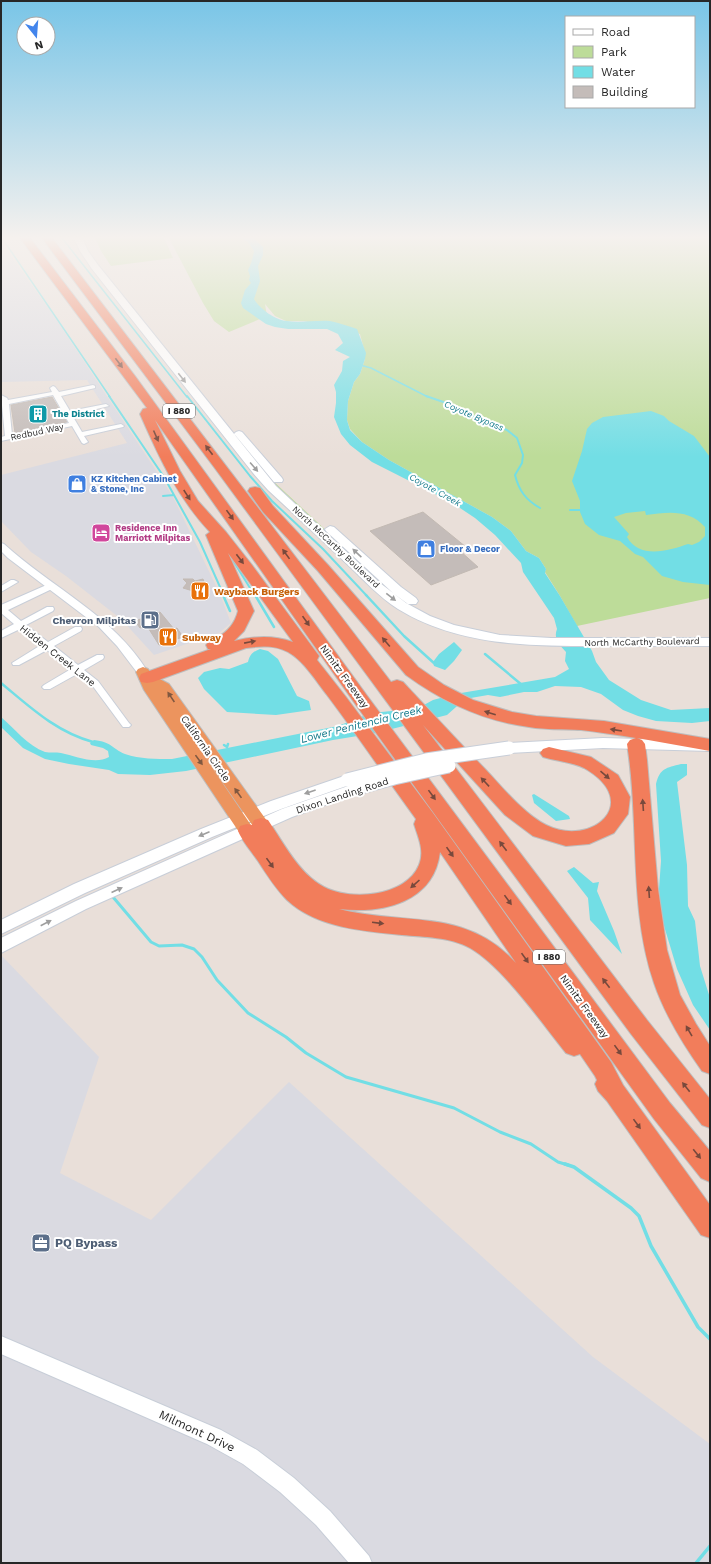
<svg xmlns="http://www.w3.org/2000/svg" width="711" height="1564" viewBox="0 0 711 1564" font-family="'Work Sans',sans-serif">
<style>
.industrial{fill:#dadae1}
.green{fill:#bddc99}
.water{fill:#72dee5;fill-rule:evenodd}
.lines{fill:none;stroke-linecap:round;stroke-linejoin:round}
.stream-far4{stroke:#72dee5;stroke-width:1.5}
.stream-far3{stroke:#72dee5;stroke-width:2}
.stream-far2{stroke:#72dee5;stroke-width:2.5}
.stream-far1{stroke:#72dee5;stroke-width:3}
.stream{stroke:#72dee5;stroke-width:3.5}
.building{fill:#c4bcb9;stroke:#c3bab3}
.minor-casing{stroke:#c8ced8;stroke-width:2}
.tertiary-casing{stroke:#c8ced8;stroke-width:2}
.secondary-casing{stroke:#c8ced8;stroke-width:2}
.trunk-casing{stroke:#bebebe;stroke-width:2}
.motorway-casing{stroke:#bebebe;stroke-width:2}
.minor{fill:#fff;fill-rule:evenodd}
.tertiary{fill:#fff;fill-rule:evenodd}
.secondary{fill:#fff;fill-rule:evenodd}
.trunk{fill:#ec945e;fill-rule:evenodd}
.motorway{fill:#f27d5b;fill-rule:evenodd}
.secondary-bridge-casing{stroke:#c8ced8;stroke-width:15;stroke-linecap:butt}
.secondary-bridge{stroke:#fff;stroke-width:13}
.oneway{fill:#78493c}
.oneway2{fill:#9e9e9e}
.oneway3{fill:#805840}
.labels{text-anchor:middle;stroke-width:4;stroke-linejoin:round;paint-order:stroke}
.shield{fill:#fff;stroke:#686868;stroke-width:1}
.shield-label{font-size:9px;font-weight:bold;fill:#272727}
.far-culture-label{font-size:9px;font-weight:bold;fill:#0d838f;stroke:#fff;text-anchor:start}
.far-water-label{font-size:9px;font-style:italic;fill:#167b8c;stroke:#fff}
.far-street-label{font-size:9px;fill:#272727;stroke:#fff}
.far-shop-label{font-size:9px;font-weight:bold;fill:#366cbe;stroke:#fff;text-anchor:start}
.far-hotel-label{font-size:9px;font-weight:bold;fill:#b23c85;stroke:#fff;text-anchor:start}
.food-label{font-size:10px;font-weight:bold;fill:#c56008;stroke:#fff;text-anchor:start}
.service-label{font-size:10px;font-weight:bold;fill:#4e5e75;stroke:#fff;text-anchor:end}
.street-label{font-size:10px;fill:#272727;stroke:#fff}
.water-label{font-size:11px;font-style:italic;fill:#167b8c;stroke:#fff}
.near-service-label{font-size:12px;font-weight:bold;fill:#4e5e75;stroke:#fff;text-anchor:start}
.near-street-label{font-size:12px;fill:#272727;stroke:#fff}
</style>
<rect width="100%" height="100%" fill="#e9dfd9"/>
<path class="industrial" d="M1 242 54 316 159 475 173 497 219 592 231 623 219 633 154 655 121 619 66 576 31 552 1 521V475L127 443 87 380 1 382Z
M1 955 99 1057 60 1173 151 1220 289 1082 593 1357 710 1444V1563H1Z"/>
<path class="green" d="M95 238H164L173 258 111 266 101 251Z
M169 238H710V598L577 626 560 596 545 572 546 569 539 558 526 551 511 531 492 517 389 460 362 442 350 429 347 420 348 401 354 382 360 374 365 359V353L360 334 304 321H286L275 316 265 304 267 316 229 332 214 321 203 303Z
M272 480 392 592 416 609 451 625 524 640 438 622 395 599 269 482Z"/>
<path class="water" d="M241 238H253L263 247V255L258 266 260 281 254 299C260 309 275 320 287 321 300 323 316 320 330 321 340 323 348 326 357 329L366 353 365 359 360 374 354 382 348 401 347 420 350 430 362 442 389 460 492 517 511 531 526 551 539 558 546 569 545 573 560 596 592 651 596 662 609 680 641 700 671 710 710 708V721L692 723 656 721 638 716 623 710 601 694 581 687 555 686 537 692H524L500 697 488 695 465 699 447 715 376 733 333 740 186 771 150 775 118 774 109 770 69 764 45 759 23 748 1 727V717C14 728 28 746 45 752 50 753 56 752 61 753 76 756 95 765 109 757L108 751 103 748 91 745 90 743 94 740C112 742 111 748 125 754 140 759 156 759 172 759L338 726 371 713 402 710 422 706 433 700 455 694 555 677 569 669 565 661 566 652C560 645 553 639 557 629L554 618 523 572 521 563 495 535 475 518 451 502 372 462 350 445 341 434 334 417 336 403V392L334 385 342 371 343 361 350 357 335 350 343 343 338 334 327 329H288L275 327 266 324 243 308 241 303 245 290 251 283 249 280 250 276 248 270C251 265 253 257 254 251L248 242Z
M651 411 664 416 669 421 694 436 710 457V585L683 582 662 576 643 557 635 554 620 541 599 535 585 524 580 512V501L572 481 582 451 587 429 592 423 603 417ZM645 511 646 515C668 512 689 509 705 527V536L699 542 692 545 688 544C668 551 639 559 627 537L629 534 614 517 626 513Z
M454 642 462 650 454 661 445 670 434 666 433 662 439 654Z
M260 649 268 651 278 659 297 696 309 701 311 710 276 715 227 712 204 689 198 678 204 672 220 668 229 669 248 662C250 654 253 652 260 649Z
M681 764H687V775L677 782 687 865 688 906 695 921 700 966 710 998V1030L693 1005 677 969 661 916 659 889 661 861 656 784C660 768 666 768 681 764Z
M534 794 569 816 570 819 556 821 534 803 532 795Z
M574 867 593 883 599 882 597 891 614 931 622 954 590 920 588 898 567 871Z"/>
<g class="lines">
<path class="stream-far4" d="M2 238 110 397
M62 238 187 397
M360 365 371 368 428 397"/>
<path class="stream-far3" d="M109 396 164 477 200 542 224 596
M187 396 250 476 272 501 323 549 367 596
M426 396 452 405 460 411 507 430 517 438 523 455 522 463 515 475C519 491 526 500 540 508
M163 496 174 495
M570 510H584
M232 559 255 596"/>
<path class="stream-far2" d="M223 595 230 611
M255 595 274 627
M366 595 404 636 435 664
M485 654 522 685
M1 683C30 707 56 732 93 742
M224 745 227 747 228 744"/>
<path class="stream-far1" d="M113 897 151 942 159 946 182 945 194 949 202 957 217 980 248 1013 286 1037 306 1053 346 1077 454 1108 500 1132 531 1144 558 1162 568 1165"/>
<path class="stream" d="M565 1164 574 1167 631 1208 639 1216 651 1246 698 1327 710 1339
M696 1563 710 1546"/>
</g>
<path class="building" d="M52 397 67 422 15 433 11 405Z
M423 512 466 547 459 550 478 567 431 585 370 531Z
M183 579H193L195 581 203 579 209 595 203 597 200 595 195 596 193 591 183 588 187 583Z
M160 612 174 629 177 628 183 637 159 645 147 626 140 628 135 621Z"/>
<g class="lines">
<g class="minor-casing">
<path id="minor" d="M93 385 95 386V388L61 396 70 411 106 404 109 406 72 415 82 432 121 424 124 426 123 427 84 436 88 442 84 444 82 443 72 426 1 441V437L5 436 1 395 7 398 8 400 52 392 50 388 53 386 55 387 59 392ZM53 395 69 423 12 435 9 404Z
M11 580H14L18 582 1 592V586Z
M51 583 55 586 54 588 8 610 21 621 47 607H53L54 609 53 611 26 625 48 642 75 627H81L82 629 81 631 54 646 78 665 97 655H103L104 657 103 659 84 670 98 681 129 723 131 725 129 727H123L92 685 77 674 50 689H44L42 687 44 685 71 669 47 650 19 665H13L12 663 41 645 20 629 1 638V631L14 624 1 613V605Z"/>
</g>
<g class="tertiary-casing">
<path id="tertiary" d="M1 543 4 544C52 588 113 615 148 672L147 675H139L117 646 99 627 8 558 1 551Z
M1 1336 221 1430 257 1450 294 1478 330 1511 369 1556 372 1563H349L316 1525 280 1492 243 1464 207 1444 1 1354Z"/>
</g>
<g class="secondary-casing">
<path id="secondary" d="M74 238H82L88 251 98 265 276 486 380 583 406 603 430 616 454 625 500 635 551 638H710V646C675 646 639 646 604 646 533 646 460 647 398 609 379 597 364 580 348 565 322 540 295 515 268 490L253 473 92 269 80 251Z
M239 431 242 432 282 478 283 480 282 482H274L236 436 234 434 236 432Z
M330 526 334 527 401 587 416 598 418 601 416 604H408L393 593 326 531 325 529Z
M603 738 710 741V751L603 748 509 753 504 751 502 748 504 745 509 743Z
M347 775 352 776 354 780 352 784 281 809 212 837 85 893 1 934V920L74 884 201 829 271 801Z
M354 784 359 785 361 789 359 793 292 817 86 909 1 953V938L76 901 282 809Z"/>
</g>
<g class="trunk-casing">
<path id="trunk" d="M143 667 148 669 152 675 169 684 267 821 269 825 267 829 261 831 255 829 200 750 255 831 253 835 247 837 241 835 144 690 136 672 138 669Z"/>
</g>
<g class="motorway-casing">
<path id="motorway" d="M20 238H30L135 376 368 697 670 1103 710 1151V1182L701 1178 654 1119 356 705 155 420 180 471 198 501 226 532 252 565 319 656 317 660 346 697 433 813 611 1062 623 1085 710 1205V1238L701 1235 607 1101 598 1091 595 1084 597 1080 595 1076 580 1054 574 1056 566 1053C541 1022 503 967 470 948 450 937 424 937 402 935 363 931 317 928 287 900 276 889 267 875 258 861 251 851 243 842 238 831L240 826 247 824 252 825 254 820 261 818 268 820C283 842 299 874 324 887 350 901 406 897 419 865 425 851 418 837 414 824L416 819C386 778 358 736 327 695 316 681 304 661 288 652 275 645 261 646 246 648L153 682 147 683 141 682 139 678 141 674 211 649H208L206 645C209 641 212 640 216 638 228 632 235 623 238 611L206 535 210 532C177 497 159 457 140 414L143 409 147 408ZM228 553 293 642C273 635 255 636 234 641L244 631 254 611ZM440 852 516 963C465 907 405 926 339 909 382 914 434 903 440 852Z
M42 238H52L391 682 397 680 403 682C431 712 458 741 486 770 503 788 524 814 546 825 592 848 644 802 584 768 572 762 556 761 543 757L540 753 543 749 549 747 591 757 618 775 630 797 628 814 614 833 589 844 566 846 533 836 505 815 423 725 647 1020 710 1099V1128L702 1125 631 1034 214 467Z
M255 487 260 488 273 506 328 565 418 667 444 685 473 700 512 712 536 716 604 721 710 739V751L637 738 642 740 645 744 647 760 658 889 667 950 680 995 696 1024 710 1046V1074L702 1071C683 1044 665 1015 654 983 628 907 640 823 627 744L630 740 636 738C618 735 599 732 581 730 564 729 546 730 529 727 483 721 443 702 406 675L318 571 263 512 248 491 250 488Z"/>
</g>
<use href="#minor" class="minor"/>
<use href="#tertiary" class="tertiary"/>
<use href="#secondary" class="secondary"/>
<use href="#trunk" class="trunk"/>
<use href="#motorway" class="motorway"/>
<g class="secondary-bridge-casing">
<path id="secondary-bridge" d="M347 780 426 760 509 748
M354 789 394 778 449 766"/>
</g>
<use href="#secondary-bridge" class="secondary-bridge"/>
</g>
<defs><path id="oneway-solid" d="M-6-.8H1V-3.2L6.5 0L1 3.2V.8H-6Z"/></defs>
<g class="oneway">
<use href="#oneway-solid" transform="translate(119 363) rotate(53)"/>
<use href="#oneway-solid" transform="translate(156 436) rotate(66)"/>
<use href="#oneway-solid" transform="translate(209 450) rotate(-127)"/>
<use href="#oneway-solid" transform="translate(187 495) rotate(57)"/>
<use href="#oneway-solid" transform="translate(230 515) rotate(54)"/>
<use href="#oneway-solid" transform="translate(286 554) rotate(-126)"/>
<use href="#oneway-solid" transform="translate(240 559) rotate(53)"/>
<use href="#oneway-solid" transform="translate(306 621) rotate(55)"/>
<use href="#oneway-solid" transform="translate(250 642) rotate(-11)"/>
<use href="#oneway-solid" transform="translate(386 642) rotate(-130)"/>
<use href="#oneway-solid" transform="translate(490 713) rotate(-163)"/>
<use href="#oneway-solid" transform="translate(616 730) rotate(-171)"/>
<use href="#oneway-solid" transform="translate(605 775) rotate(41)"/>
<use href="#oneway-solid" transform="translate(485 782) rotate(-133)"/>
<use href="#oneway-solid" transform="translate(432 795) rotate(54)"/>
<use href="#oneway-solid" transform="translate(643 805) rotate(-94)"/>
<use href="#oneway-solid" transform="translate(503 846) rotate(-127)"/>
<use href="#oneway-solid" transform="translate(450 852) rotate(55)"/>
<use href="#oneway-solid" transform="translate(270 863) rotate(54)"/>
<use href="#oneway-solid" transform="translate(415 884) rotate(138)"/>
<use href="#oneway-solid" transform="translate(649 892) rotate(-94)"/>
<use href="#oneway-solid" transform="translate(508 900) rotate(54)"/>
<use href="#oneway-solid" transform="translate(378 923) rotate(7)"/>
<use href="#oneway-solid" transform="translate(525 958) rotate(55)"/>
<use href="#oneway-solid" transform="translate(606 983) rotate(-127)"/>
<use href="#oneway-solid" transform="translate(689 1031) rotate(-120)"/>
<use href="#oneway-solid" transform="translate(618 1050) rotate(54)"/>
<use href="#oneway-solid" transform="translate(686 1087) rotate(-128)"/>
<use href="#oneway-solid" transform="translate(637 1124) rotate(54)"/>
<use href="#oneway-solid" transform="translate(697 1154) rotate(51)"/>
</g>
<g class="oneway2">
<use href="#oneway-solid" transform="translate(182 378) rotate(52)"/>
<use href="#oneway-solid" transform="translate(254 467) rotate(49)"/>
<use href="#oneway-solid" transform="translate(357 553) rotate(-137)"/>
<use href="#oneway-solid" transform="translate(391 597) rotate(38)"/>
<use href="#oneway-solid" transform="translate(310 792) rotate(161)"/>
<use href="#oneway-solid" transform="translate(204 834) rotate(157)"/>
<use href="#oneway-solid" transform="translate(117 890) rotate(-24)"/>
<use href="#oneway-solid" transform="translate(46 923) rotate(-27)"/>
</g>
<g class="oneway3">
<use href="#oneway-solid" transform="translate(171 697) rotate(-124)"/>
<use href="#oneway-solid" transform="translate(199 760) rotate(54)"/>
<use href="#oneway-solid" transform="translate(238 793) rotate(-125)"/>
</g>
<linearGradient id="sky" x2="0" y2="1"><stop stop-color="#79c5e7"/><stop offset="0.52" stop-color="#f5f1ee"/><stop offset="1" stop-color="#f5f1ee" stop-opacity="0"/></linearGradient>
<rect width="711" height="457" fill="url(#sky)"/>
<defs>
<g id="building-square" transform="scale(1)"><rect x="-9" y="-9" width="18" height="18" rx="4" fill="#0f9aa8" stroke="#fff"/><path d="M-4-6H4V6H1V3H-1V6H-4ZM-2.5-4.3h1.7v1.8h-1.7ZM.8-4.3h1.7v1.8H.8ZM-2.5-1h1.7V.8h-1.7ZM.8-1h1.7V.8H.8Z" fill="#fff"/></g>
<g id="shop-square" transform="scale(1)"><rect x="-9" y="-9" width="18" height="18" rx="4" fill="#3f7fe0" stroke="#fff"/><path d="M-5-2.5h2.3a2.7 3.5 0 0 1 5.4 0H5L5.5 6h-11ZM-1.5-2.5h3a1.5 2.3 0 0 0-3 0Z" fill="#fff"/></g>
<g id="hotel-square" transform="scale(1)"><rect x="-9" y="-9" width="18" height="18" rx="4" fill="#d1479c" stroke="#fff"/><path d="M-6-4.5h1.5V1H6V5H4.5V3h-9V5H-6ZM-4 0a1.8 1.8 0 1 1 3.6 0ZM.5 0V-2.5h3Q6-2.5 6 0Z" fill="#fff"/></g>
<g id="restaurant-square" transform="scale(1)"><rect x="-9" y="-9" width="18" height="18" rx="4" fill="#e8710a" stroke="#fff"/><path d="M-5-6h1v4h1v-4h1v4h1v-4h1v5L-1.5 .5V6h-2V.5L-5-1ZM5-6V6H3V1.5H1.5Q1.5-4 5-6Z" fill="#fff"/></g>
<g id="fuel-square" transform="scale(1)"><rect x="-9" y="-9" width="18" height="18" rx="4" fill="#5c6f8a" stroke="#fff"/><path d="M-5.5-6h7V0h2V4h1.3V-2.5L3-4.5l.8-.8L6-3V5H2.5V1h-1V6h-7ZM-4.2-4.7v3.2H.2V-4.7Z" fill="#fff"/></g>
<g id="office-square" transform="scale(1)"><rect x="-9" y="-9" width="18" height="18" rx="4" fill="#5c6f8a" stroke="#fff"/><path d="M-6-3h4V-5.5h4V-3h4V5H-6ZM-1-4.5V-3h2v-1.5ZM-6 0V1H6V0Z" fill="#fff"/></g>
</defs>
<g fill-rule="evenodd">
<use href="#building-square" x="38" y="414"/>
<use href="#shop-square" x="77" y="484"/>
<use href="#hotel-square" x="101" y="533"/>
<use href="#shop-square" x="426" y="549"/>
<use href="#restaurant-square" x="200" y="591"/>
<use href="#fuel-square" x="150" y="620"/>
<use href="#restaurant-square" x="168" y="637"/>
<use href="#office-square" x="41" y="1243"/>
</g>
<g class="labels">
<g class="shield">
<rect x="163" y="404" width="32" height="14" rx="3"/>
<rect x="533" y="950" width="32" height="14" rx="3"/>
</g>
<g class="shield-label">
<text x="179" y="414">I 880</text>
<text x="549" y="960">I 880</text>
</g>
<g class="far-culture-label">
<text x="52" y="417">The District</text>
</g>
<g class="far-water-label">
<text transform="translate(474 416) rotate(23)" y="3">Coyote Bypass</text>
<text transform="translate(435 490) rotate(29)" y="3">Coyote Creek</text>
</g>
<g class="far-street-label">
<text transform="translate(37 432) rotate(-12)" y="3">Redbud Way</text>
<text transform="translate(336 547) rotate(43)" y="3">North McCarthy Boulevard</text>
<text transform="translate(642 642) rotate(-1)" y="3">North McCarthy Boulevard</text>
</g>
<g class="far-shop-label">
<text x="91" y="482">KZ Kitchen Cabinet<tspan x="91" dy="10">&amp; Stone, Inc</tspan></text>
<text x="440" y="552">Floor &amp; Decor</text>
</g>
<g class="far-hotel-label">
<text x="115" y="531">Residence Inn<tspan x="115" dy="10">Marriott Milpitas</tspan></text>
</g>
<g class="food-label">
<text x="214" y="595">Wayback Burgers</text>
<text x="182" y="641">Subway</text>
</g>
<g class="service-label">
<text x="136" y="624">Chevron Milpitas</text>
</g>
<g class="street-label">
<text transform="translate(58 655) rotate(38)" y="4">Hidden Creek Lane</text>
<text transform="translate(345 676) rotate(54)" y="4">Nimitz Freeway</text>
<text transform="translate(206 748) rotate(55)" y="4">California Circle</text>
<text transform="translate(342 795) rotate(-18)" y="4">Dixon Landing Road</text>
<text transform="translate(585 1006) rotate(54)" y="4">Nimitz Freeway</text>
</g>
<g class="water-label">
<text transform="translate(361 724) rotate(-14)" y="4">Lower Penitencia Creek</text>
</g>
<g class="near-service-label">
<text x="55" y="1247">PQ Bypass</text>
</g>
<g class="near-street-label">
<text transform="translate(197 1431) rotate(25)" y="4">Milmont Drive</text>
</g>
</g>
<rect width="711" height="1564" fill="none" stroke="#272727" stroke-width="4"/>
<rect x="565" y="16" width="130" height="92" fill="#ffffff" stroke="#a9a9a9"/>
<rect x="573" y="29" width="20" height="6" fill="#ffffff" stroke="#a9a9a9"/>
<text x="601" y="36" font-size="12" fill="#272727">Road</text>
<rect x="573" y="46" width="20" height="12" fill="#bddc99" stroke="#a9a9a9"/>
<text x="601" y="56" font-size="12" fill="#272727">Park</text>
<rect x="573" y="66" width="20" height="12" fill="#72dee5" stroke="#a9a9a9"/>
<text x="601" y="76" font-size="12" fill="#272727">Water</text>
<rect x="573" y="86" width="20" height="12" fill="#c4bcb9" stroke="#a9a9a9"/>
<text x="601" y="96" font-size="12" fill="#272727">Building</text>
<g transform="translate(36 36) rotate(163)"><circle r="19" fill="#ffffff" stroke="#a9a9a9"/>
<path d="M0-3L7 15L0 10L-7 15Z" fill="#4385ec"/>
<text y="-6" font-size="11" font-weight="bold" text-anchor="middle" fill="#272727">N</text>
</g>
</svg>
